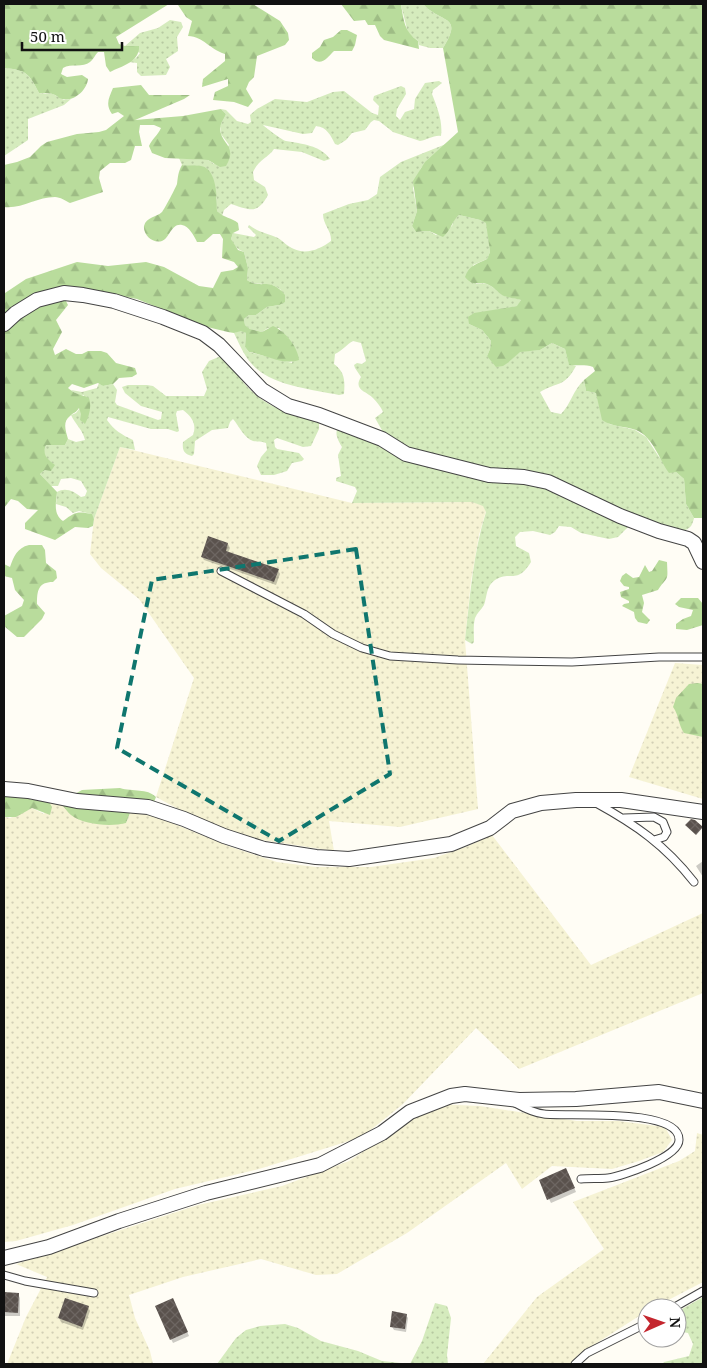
<svg xmlns="http://www.w3.org/2000/svg" width="707" height="1368" viewBox="0 0 707 1368" font-family="'Noto Serif',serif">
<style>
.farmland{fill:url(#farmland-dots)}
.grass{fill:url(#grass-dots)}
.forest{fill:url(#forest-firs)}
.shadow{fill:#0003}
.building{fill:url(#building-cross-hatch)}
.lines{fill:none;stroke-linecap:round;stroke-linejoin:round}
.service-casing{stroke:#444;stroke-width:9}
.minor-casing{stroke:#444;stroke-width:16}
.service{stroke:#fff;stroke-width:7}
.minor{stroke:#fff;stroke-width:14}
.marked{fill:none;stroke:#0f766e;stroke-width:4;stroke-dasharray:10 6;stroke-linejoin:round}
</style>
<defs>
<pattern id="farmland-dots" width="8" height="8" patternUnits="userSpaceOnUse" patternTransform="scale(1.25)"><rect width="8" height="8" fill="#f6f3d4"/><path d="M2 2h.1M6 6h.1" fill="none" stroke="#d2cfb5" stroke-width="1.8" stroke-linecap="round"/></pattern>
<pattern id="grass-dots" width="8" height="8" patternUnits="userSpaceOnUse" patternTransform="scale(1.25)"><rect width="8" height="8" fill="#d5ebbd"/><path d="M2 2h.1M6 6h.1" fill="none" stroke="#b6c8a1" stroke-width="1.8" stroke-linecap="round"/></pattern>
<pattern id="forest-firs" width="22" height="20" patternUnits="userSpaceOnUse" patternTransform="scale(1.25)"><rect width="22" height="20" fill="#b9dc9c"/><path d="M5 1l3.5 6h-7zM16 11l3.5 6h-7z" fill="#9ebc85"/></pattern>
<pattern id="building-cross-hatch" width="8" height="8" patternUnits="userSpaceOnUse" patternTransform="scale(1.25)"><rect width="8" height="8" fill="#5a524d"/><path d="M0 0l8 8M0 8l8-8" fill="none" stroke="#6d6662"/></pattern>
</defs>
<rect width="100%" height="100%" fill="#fffdf5"/>
<path class="farmland" d="M120 447 352 503 472 502 483 505 486 511 479 535 471 581 465 640 478 809 400 827 329 821 334 851 255 839 193 817 156 797 194 678 139 599 101 568 90 554 94 519Z
M675 663 703 665V799L629 777Z
M49 802 64 803 126 823 131 811 150 814 231 847 277 862 316 867H371L434 858 468 846 492 835 591 965 703 913V993L519 1069 476 1028 403 1104 362 1137 259 1169 175 1189 73 1225 16 1241 4 1242V817L10 818 32 808 44 814Z
M435 1104 480 1106 577 1121H618L665 1127 672 1140 663 1152 639 1161 612 1169 552 1166 522 1189 506 1163 407 1233 337 1274 316 1275 261 1259 183 1277 129 1295 135 1318 150 1351 153 1364H7L26 1317 47 1277 16 1264 198 1205 282 1186 349 1161Z
M697 1133 703 1135V1282L653 1308H647V1311L578 1355 573 1364H483L537 1297 604 1249 573 1202 679 1161 695 1151Z"/>
<path class="grass" d="M399 4H423C441 24 464 14 443 48H430L419 45 418 41 408 33 401 5Z
M170 20 181 22 183 27 177 37 178 51 166 59 170 67 166 75 141 76 137 72V63L129 62 136 58 140 53 125 46 140 33 158 28Z
M4 68C26 70 29 73 39 93L53 94 64 100 71 99 64 105 28 119V140L4 156Z
M439 81 442 83 433 90 432 94C437 107 443 121 441 136 433 135 428 140 420 141L393 132 379 121 374 120 371 122 365 130 352 133 346 140 338 145 335 144C331 136 327 127 316 126L312 133 303 134 263 125C266 128 282 140 286 141 302 144 320 145 330 159L324 161 302 152 274 149C268 158 259 159 253 172L254 180 265 187 268 195C257 215 250 210 231 204L224 210 222 216 217 211V198L201 166 182 165 179 158 208 160 214 164 229 145 221 134 220 126 226 114 221 109 226 110 237 121 248 124 251 122 250 115 257 109 275 99 307 102 333 92 344 91 372 113 378 115 379 106 373 100 374 96 401 86 405 88 406 94 397 109 396 116 400 120 405 112 414 109 415 99 425 83Z
M446 144 421 168 413 188 417 211 412 226 416 232 429 231 436 235 452 226 454 220 459 215 480 220 487 223 490 252 487 259 473 265 476 284C492 280 493 291 505 296 510 298 516 298 521 300L518 306 496 310 469 324 482 330 491 341 490 349 487 356 509 362 520 351 540 350 552 343 565 349 569 364 576 366C564 388 558 381 540 392L551 412 561 414C571 404 573 390 584 380L586 391 596 393 609 424 635 430 646 437 659 457 684 479 686 504 694 518C694 519 692 525 691 526 681 539 645 527 631 524L618 537 609 539 581 533 571 527 559 526 555 532 550 535 533 531 520 532 515 537 516 546 529 553 531 562C517 585 511 570 495 580 486 586 487 597 484 605 481 610 477 613 475 618 473 626 474 634 474 642L472 644 465 640C470 597 473 553 486 512L483 506 472 502 352 503 357 491 355 487 336 481V478L341 476 338 455 342 447C339 442 335 435 337 430L352 432H383L375 418 383 412C381 407 377 402 373 398 366 391 353 390 361 377L355 368 354 365 357 363 362 364 366 361 361 343 353 341C347 344 343 350 335 354L334 364C345 372 345 381 344 394L339 395C315 390 276 386 257 369 246 360 240 346 234 333L241 330 246 333 245 347 249 352 292 363 295 348 279 328H268L262 332 250 329 245 325 244 319 249 315H256L267 307 279 305 281 290C269 279 258 288 247 280L248 268 244 252C237 249 234 246 231 239L233 233 254 237 256 235 248 227 249 225C260 233 266 233 278 238 283 241 288 247 294 249 306 255 321 249 331 241 332 231 323 225 323 214L349 204 368 200 377 194 380 177 401 162Z
M221 356 226 358C246 389 258 402 293 415 302 418 310 417 319 422V429L311 446 303 447 277 438 274 440 275 447 277 449 299 453 304 459 302 461 292 463 287 471 274 475H261L257 466 261 457 267 450 266 443C261 441 258 442 253 441 244 438 239 426 233 419L230 422 228 428 212 430 195 441 194 454 192 456C184 454 182 450 183 442L193 435C197 424 192 417 183 410L177 411 176 414 179 431 177 432 168 429H151L108 417 107 420C114 430 122 435 133 440L135 450 120 447 94 519 91 514 79 511 73 513 66 507 56 504 57 492C65 487 74 491 81 497L85 496 87 491 81 481 71 478 61 479 58 486H51L40 474 45 470 44 451 46 445H65L68 439 76 442 85 440C83 430 75 424 71 415L76 413 80 408 84 424V395H78L71 390 82 392 97 388 99 383 103 386 113 384 117 390 115 402 117 405 158 420 161 419 162 412 141 406 125 393 122 387 128 385H147L153 386 166 396H204L207 389 202 372 209 361Z
M703 1297V1364H663L664 1362 689 1356 693 1344 688 1333 677 1331V1314L682 1309Z
M435 1303 447 1306 451 1318 447 1355 448 1364H217L236 1338 246 1330 260 1326 285 1324 298 1328 321 1341 358 1351 382 1361 410 1364 422 1341Z"/>
<path class="forest" d="M4 4H169L116 37 119 44 125 46H139C140 62 122 66 110 72L106 66 104 52H98C95 55 93 60 90 62 83 68 71 63 63 68L61 74 67 77 82 75 88 79C87 90 74 102 62 99 58 98 59 97 55 95 51 93 44 93 39 93 29 73 26 70 4 68Z
M174 4H253L280 21 288 33 289 40 285 45 257 56 254 77 249 82 246 89 253 101 248 107 234 102 213 100 215 92 228 86V79L202 87 203 79 225 61V54C209 49 204 37 188 36L192 21 186 17 178 5Z
M341 4 401 5C404 21 404 31 418 41L419 49 384 40 380 36 375 25H368L365 20 354 21Z
M423 4H703V518H694L686 504 684 479 676 472 669 473C659 459 653 437 636 430 625 426 612 427 602 420L596 393 586 391 584 380 595 371 593 367C585 364 577 366 569 365L565 349 552 343 540 350 520 352 509 362 503 366 496 367 487 356 490 349 491 341 482 330 469 324 468 317 474 313 517 306 521 300C515 298 507 298 502 295 497 292 494 287 489 285 479 279 475 289 465 277 469 265 477 264 487 259L490 252 486 223 480 220 459 215C452 221 451 230 443 237L429 231 416 232 412 226 417 211 413 181 425 162 458 132 443 48C464 14 441 24 423 4Z
M341 30H347L357 35 355 45 352 51H334C327 58 321 67 312 58V53L320 47 324 40 333 37Z
M141 85 149 95H190L184 99 135 120 183 116 221 109 226 114C224 119 220 124 220 129 221 144 238 146 226 166L220 167 208 160 165 158 152 153 149 146C152 139 158 135 161 128L154 125H140L139 132 142 146H135L131 160 125 163H110L100 171 99 178 103 192 70 203C66 201 60 197 55 197 37 197 22 209 4 207V165L17 162 30 157 41 146 47 142 77 134 99 132 106 130 124 116 118 112 112 114C105 104 109 98 113 88Z
M182 165C189 166 201 164 206 168 217 175 217 200 217 211 224 218 232 218 238 223L239 230 233 233 231 239 238 250 244 252 248 268 247 280C261 290 270 276 285 295V302L279 305 267 307 256 315H249L244 319 245 325 250 329 262 332 273 326C285 331 298 347 299 360 283 366 265 354 249 352L245 347 246 333 241 331 234 333 228 332 203 326 137 299 110 294 61 289 4 319 5 293 26 279 77 262 108 266 146 262 164 267 199 286 213 288 221 272 233 270 238 267 234 262 222 258 223 239 220 234H213L204 242H197C194 236 189 226 182 225 171 223 170 238 162 241 153 244 143 235 144 226 146 217 157 217 162 212 164 210 176 187 177 184 178 177 178 172 182 165Z
M65 299 68 305 56 320 62 332 53 349 55 355 66 349 76 354H82L88 351H101L107 353 116 363 135 368 137 374 132 377 119 378 113 384 103 386 98 383 84 388 72 384 68 388C76 395 81 394 89 398 92 407 89 416 85 424L80 420 81 414 79 408C76 413 74 412 70 416 62 422 66 431 68 439L65 445H46C42 455 47 459 55 465L51 471 45 470 40 474 57 492C56 503 53 514 63 521 75 512 77 511 92 514L94 519 93 526 88 528 75 527 55 540 25 529V523L38 510 27 509 18 501 11 499 4 508V331L27 307Z
M29 545H42L45 550 46 563 56 571 57 578 53 582C38 582 37 591 37 604L45 613 42 619 24 637H17L4 626V616L22 606 24 600 15 590 12 578 4 576V564L10 567C14 556 17 548 29 545Z
M659 560 667 562C668 583 668 575 658 590L642 595 644 603 642 612 650 620 647 624 638 622 635 618 634 612 622 606 624 604 629 603V601L621 597 620 592 629 589V587L624 586 620 581 622 576 626 573 633 578 639 577 645 565 649 572 652 571Z
M681 598H698L703 604V625L687 630 676 629V624L683 619 691 616 693 610 679 607 675 604Z
M698 683 703 684V737L684 733C678 724 679 715 673 707L676 698 689 684Z
M4 787 32 800 37 797 49 802 52 807 50 815 32 808 16 817H4Z
M120 788C133 792 147 788 156 797L154 802 135 800 126 823C111 827 84 825 71 815 68 813 65 808 63 806L64 800 82 790Z"/>
<path class="shadow" d="M228 544 230 548 228 553 278 570 280 574 276 585 204 560 202 557Z
M703 861V877L696 866Z
M568 1173 576 1192 551 1203 549 1199Z
M4 1293 18 1294 20 1298V1316H4Z
M175 1303 189 1336 173 1343 171 1339Z
M88 1307 90 1311 83 1330 61 1322 59 1318Z
M406 1315 408 1318 406 1332 394 1330 392 1327Z"/>
<path class="building" d="M208 536 228 543 226 551 279 569 274 582 201 557Z
M691 819 695 820 703 827 696 835 685 825Z
M566 1168 575 1188 547 1200 539 1180Z
M4 1292 19 1293 18 1313 4 1312Z
M65 1298 89 1306 82 1327 58 1318Z
M173 1298 188 1332 170 1340 155 1306Z
M392 1311 407 1314 405 1329 390 1327Z"/>
<g class="lines">
<g class="service-casing">
<path id="service" d="M221 571 304 614 333 634 362 648 390 656 458 660 572 662 659 657H703
M596 803C636 825 665 845 694 882
M624 818 654 817 663 822 667 832 664 837 654 840
M515 1103C524 1108 534 1113 544 1114 566 1117 680 1107 679 1140 679 1157 623 1176 608 1178 599 1179 590 1178 581 1179
M4 1275 25 1281 94 1293
M673 1308 703 1291
M575 1364 587 1353 647 1323"/>
</g>
<g class="minor-casing">
<path id="minor" d="M4 324 16 313 37 300 64 293 83 295 114 301 163 317 203 333 219 345 262 390 288 406 319 415 382 439 406 454 489 475 524 477 548 482 620 516 659 531 688 539 694 543 703 562
M4 789 28 791 77 801 148 807 184 819 224 836 264 849 316 857 349 859 451 844 490 828 512 811 541 803 576 800H621L703 812
M4 1258 49 1247 119 1221 206 1193 320 1165 382 1133 410 1112 451 1096 465 1094 519 1100 576 1099 659 1092 703 1101"/>
</g>
<use href="#service" class="service"/>
<use href="#minor" class="minor"/>
</g>
<path class="marked" d="M356 549 390 774 279 841 117 748 152 580Z"/>
<rect width="707" height="1368" fill="none" stroke="#111111" stroke-width="10"/>
<g transform="translate(662 1323) rotate(88)"><circle r="24" fill="#ffffff" stroke="#a0a0a0"/>
<path d="M0-4L9 19L0 12L-9 19Z" fill="#c4262e"/>
<text y="-8" font-size="14" font-weight="bold" text-anchor="middle" fill="#111111">N</text>
</g>
<path d="M22 42v8h100v-8" fill="none" stroke="#111111" stroke-width="2.5"/>
<text x="30" y="42" font-size="15" fill="#111111" stroke="#ffffff" stroke-width="4" paint-order="stroke">50 m</text>
</svg>
